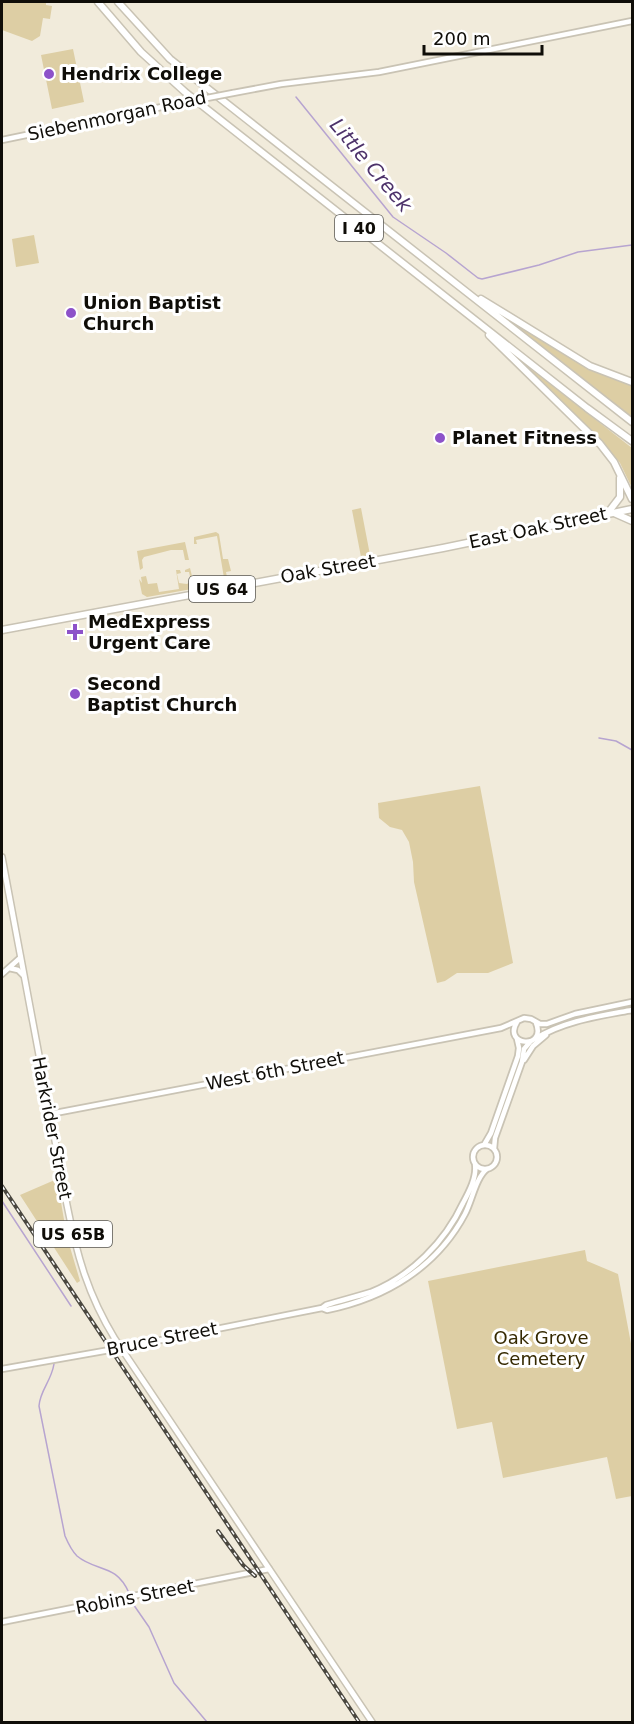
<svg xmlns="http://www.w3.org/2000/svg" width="634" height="1724" viewBox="0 0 634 1724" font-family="'DejaVu Sans',sans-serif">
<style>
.green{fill:#ddcea4}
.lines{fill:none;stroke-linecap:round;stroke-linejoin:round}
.stream{stroke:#b7a4d0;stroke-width:1.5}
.tertiary-casing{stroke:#c9c3b4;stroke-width:8}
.primary-casing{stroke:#c9c3b4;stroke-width:8}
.trunk-casing{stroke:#c9c3b4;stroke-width:9}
.motorway-casing{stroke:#c9c3b4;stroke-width:9}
.tertiary{stroke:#fff;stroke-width:4.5}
.primary{stroke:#fff;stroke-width:5}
.trunk{stroke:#fff;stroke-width:6}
.motorway{stroke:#fff;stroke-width:6}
.rail-casing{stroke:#4a473f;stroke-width:4}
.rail{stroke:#fff;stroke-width:1.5;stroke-dasharray:4.5;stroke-linecap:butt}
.tertiary-bridge-casing{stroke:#c9c3b4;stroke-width:8;stroke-linecap:butt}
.tertiary-bridge{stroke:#fff;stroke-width:4.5}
.poi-dot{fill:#8d52c9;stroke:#fff;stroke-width:2}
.labels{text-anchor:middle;stroke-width:6;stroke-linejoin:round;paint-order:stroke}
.shield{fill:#fff;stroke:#575652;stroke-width:1.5}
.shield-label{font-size:16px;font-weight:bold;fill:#0f0d08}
.poi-label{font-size:18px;font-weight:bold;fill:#0f0d08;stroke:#fff;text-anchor:start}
.street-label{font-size:18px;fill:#0f0d08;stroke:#fff}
.park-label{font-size:18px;fill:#352901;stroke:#fff}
.water-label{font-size:20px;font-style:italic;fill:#4d326a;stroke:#fff}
</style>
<rect width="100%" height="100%" fill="#f1ebdb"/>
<path class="green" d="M2 2H46V5L52 6 50 19 43 18 40 36 32 41 2 30Z
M73 49 84 102 52 109 41 55Z
M34 235 39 263 16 267 12 239Z
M499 314C542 340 584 370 632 385V418Z
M513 355 632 448V488L620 463 602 441Z
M361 508 370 555 361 557 352 510Z
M216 532 219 534 223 559H228L231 571 226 572 228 582 224 578 217 536 196 540 197 544H194V537Z
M185 542 189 560H185L183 550H171L144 557 142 560 143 568 140 570 137 551Z
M190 568 194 584 192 589 147 597 142 594 139 579 142 583 141 577 146 576 148 584 157 583 159 592 179 589 176 570H180L181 573 177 574 179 583 187 584 191 581 189 572H185V570Z
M480 786 513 963 488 973H457L445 981 437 983 414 882 413 862 409 842 402 830 390 827 379 818 378 803Z
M57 1179 67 1237 80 1281 77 1283 20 1195Z
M585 1250 587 1261 618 1274 632 1349V1496L616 1499 607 1457 503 1478 492 1422 457 1429 428 1281Z"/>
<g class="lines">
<path class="stream" d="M296 97 393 217 446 253 478 278 482 279 539 265 578 252 632 245
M599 738 616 741 632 750
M2 1201 71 1306
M54 1364C51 1382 40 1390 39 1406L65 1536C68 1543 71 1550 77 1556 96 1572 116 1563 129 1593
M131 1601 149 1627 174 1683 207 1722"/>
<g class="tertiary-casing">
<path id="tertiary" d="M233 93 281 84 379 72 632 21
M2 140 181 103
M9 968 18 970 23 975
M2 974 20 958
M517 1022C502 1046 547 1050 536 1023
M535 1039C563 1021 600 1016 632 1010
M524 1060 533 1046 546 1035
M50 1114 501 1028 524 1018 531 1019 540 1024H547L575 1014 632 1002
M484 1145 491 1133 518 1056 519 1048 517 1039
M473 1157a12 12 0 1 1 24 0a12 12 0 1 1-24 0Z
M494 1149 495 1138 522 1062 524 1049 530 1042
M322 1308 326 1305C341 1300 356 1297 371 1292 411 1276 445 1242 463 1203 469 1192 477 1177 475 1164
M2 1369 121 1348 322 1308 327 1310C386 1298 437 1267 465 1214 472 1201 476 1177 487 1169
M2 1622 269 1569"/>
</g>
<g class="primary-casing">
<path id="primary" d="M2 857 67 1205C77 1256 88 1295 115 1339L372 1722"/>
</g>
<g class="trunk-casing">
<path id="trunk" d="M614 513 632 521
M2 630 443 548 632 509"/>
</g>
<g class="motorway-casing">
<path id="motorway" d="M98 2 141 52 185 92 587 408 632 441
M118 2 170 59 632 422
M481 299 590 366 632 382
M489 335 600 444 614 462 632 499
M607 514 620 497V478"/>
</g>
<use href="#tertiary" class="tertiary"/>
<use href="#primary" class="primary"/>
<use href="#trunk" class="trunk"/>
<use href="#motorway" class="motorway"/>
<g class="rail-casing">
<path id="rail" d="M2 1186 359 1722
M218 1531 243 1565 255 1576"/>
</g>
<use href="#rail" class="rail"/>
<g class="tertiary-bridge-casing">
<path id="tertiary-bridge" d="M181 103 233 93"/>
</g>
<use href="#tertiary-bridge" class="tertiary-bridge"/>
</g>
<g class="poi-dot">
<circle cx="49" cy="74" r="6"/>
<circle cx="71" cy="313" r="6"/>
<circle cx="440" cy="438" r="6"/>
<path d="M72 623h6v6h6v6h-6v6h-6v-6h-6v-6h6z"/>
<circle cx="75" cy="694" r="6"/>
</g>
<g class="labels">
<g class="shield">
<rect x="335" y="215" width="48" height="26" rx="4.5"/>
<rect x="189" y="576" width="66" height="26" rx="4.5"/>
<rect x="34" y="1221" width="78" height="26" rx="4.5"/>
</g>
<g class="shield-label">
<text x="359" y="234">I 40</text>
<text x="222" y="595">US 64</text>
<text x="73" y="1240">US 65B</text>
</g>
<g class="poi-label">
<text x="61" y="80">Hendrix College</text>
<text x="83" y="309">Union Baptist<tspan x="83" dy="21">Church</tspan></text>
<text x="452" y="444">Planet Fitness</text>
<text x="88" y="628">MedExpress<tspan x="88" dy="21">Urgent Care</tspan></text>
<text x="87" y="690">Second<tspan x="87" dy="21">Baptist Church</tspan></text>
</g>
<g class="street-label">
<text transform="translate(117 116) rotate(-12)" y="6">Siebenmorgan Road</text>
<text transform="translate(538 528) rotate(-12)" y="6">East Oak Street</text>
<text transform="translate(328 569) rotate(-10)" y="6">Oak Street</text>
<text transform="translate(275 1071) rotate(-11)" y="6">West 6th Street</text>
<text transform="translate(52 1128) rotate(79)" y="6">Harkrider Street</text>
<text transform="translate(162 1339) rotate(-11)" y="6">Bruce Street</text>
<text transform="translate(135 1597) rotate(-11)" y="6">Robins Street</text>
</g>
<g class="park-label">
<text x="541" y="1344">Oak Grove<tspan x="541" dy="21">Cemetery</tspan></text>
</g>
<g class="water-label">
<text transform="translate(371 165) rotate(50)" y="7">Little Creek</text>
</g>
</g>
<rect width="634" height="1724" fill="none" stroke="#0f0d08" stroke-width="6"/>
<path d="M424 45v9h118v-9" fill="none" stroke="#0f0d08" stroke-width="3"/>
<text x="433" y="45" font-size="18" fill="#0f0d08" stroke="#ffffff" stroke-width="4.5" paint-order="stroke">200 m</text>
</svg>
